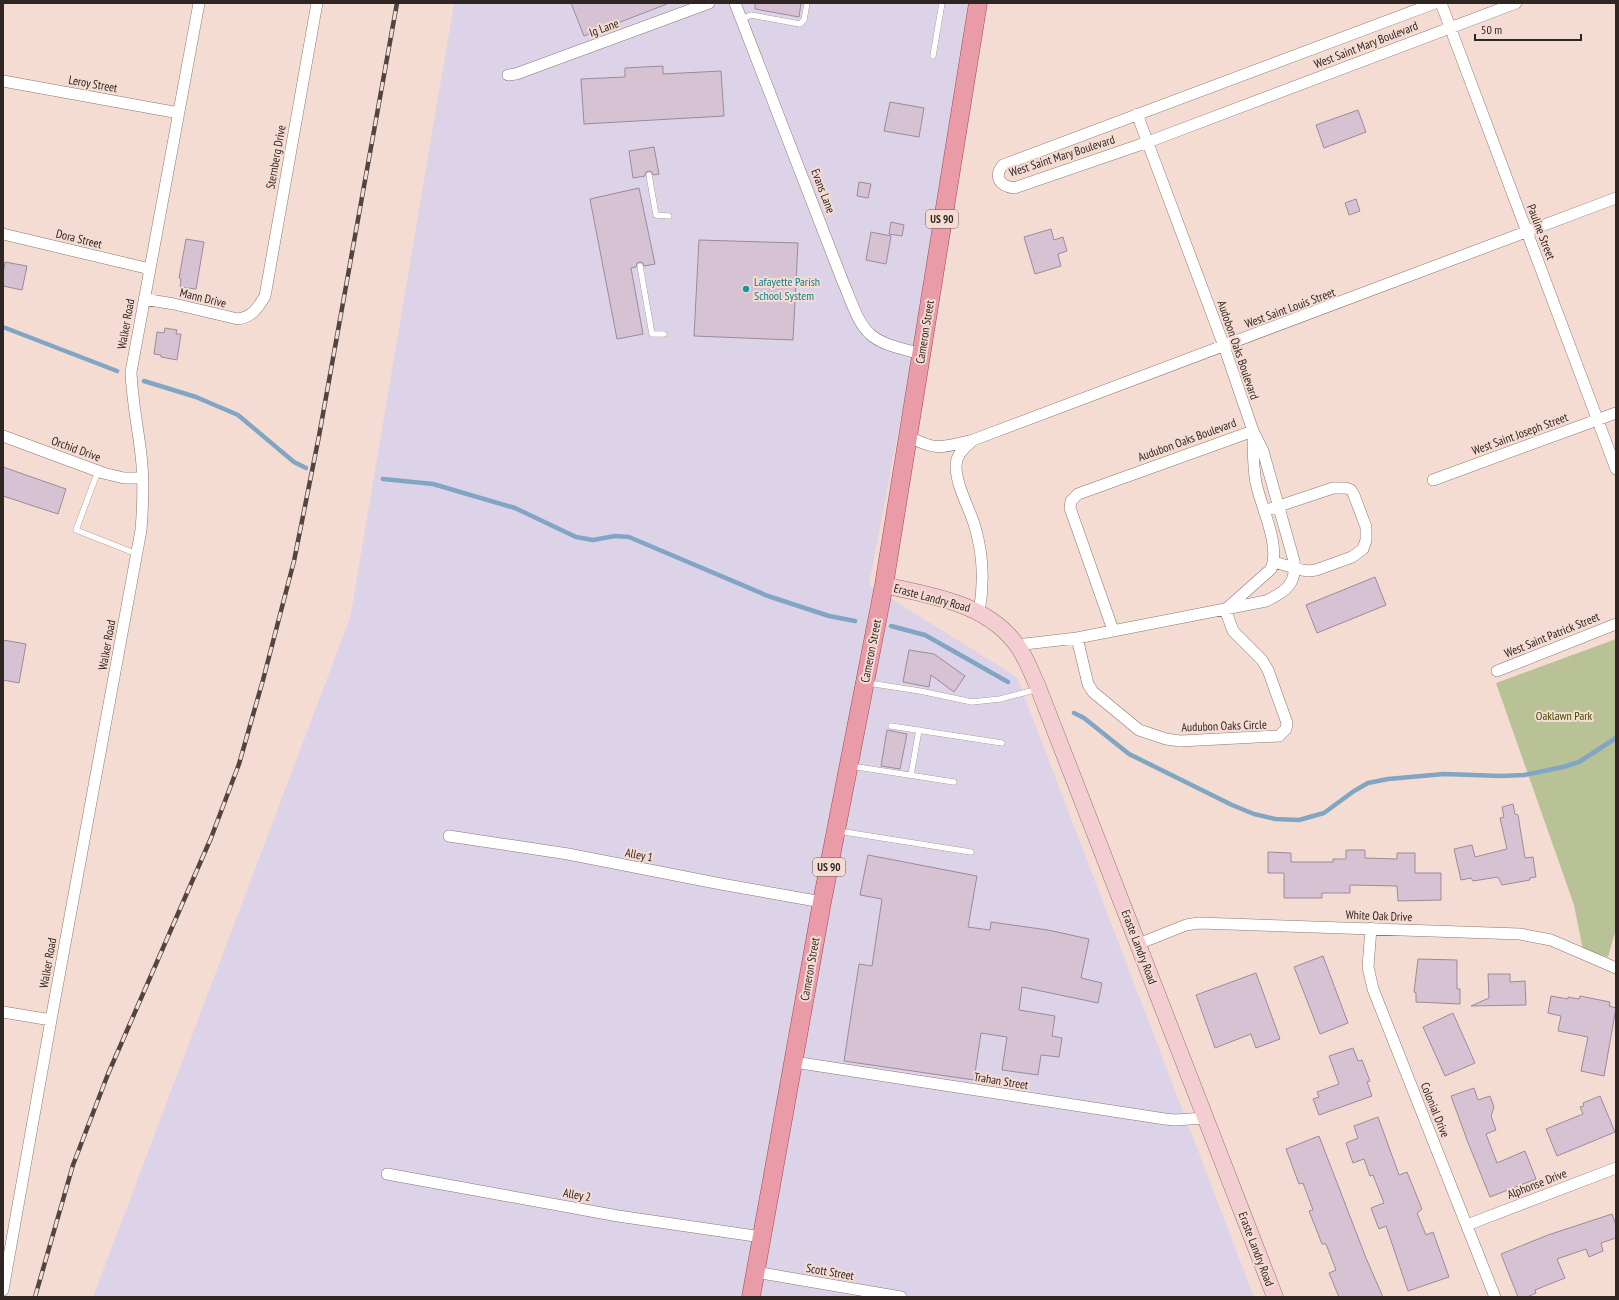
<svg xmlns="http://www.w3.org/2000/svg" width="1619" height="1300" viewBox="0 0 1619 1300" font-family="'PT Sans Narrow',sans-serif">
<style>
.industrial{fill:#ddd3e8}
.green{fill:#b9c296}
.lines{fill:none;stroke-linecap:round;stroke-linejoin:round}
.stream{stroke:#80a6c4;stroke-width:4.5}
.building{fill:#d6c2d2;stroke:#9c8a9a}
.lane-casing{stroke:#8d766e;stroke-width:6}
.street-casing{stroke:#8d766e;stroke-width:12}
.secondary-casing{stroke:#8d766e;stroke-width:17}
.primary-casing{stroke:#9e4753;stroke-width:19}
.lane{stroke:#fff;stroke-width:5.5}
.street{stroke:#fff;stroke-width:11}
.secondary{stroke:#f4cdd3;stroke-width:16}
.primary{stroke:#e99ba7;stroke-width:18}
.rail-casing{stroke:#504541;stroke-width:4.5}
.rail{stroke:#f5dcd3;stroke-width:3;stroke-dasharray:9;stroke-linecap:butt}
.culture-dot{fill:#0f9aa8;stroke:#f5dcd3;stroke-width:1.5}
.labels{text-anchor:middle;stroke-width:4;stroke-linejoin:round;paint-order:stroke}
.shield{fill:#f5dcd3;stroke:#6a5d58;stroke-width:1}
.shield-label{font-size:11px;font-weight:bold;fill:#2f2623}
.street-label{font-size:12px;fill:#2f2623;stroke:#f5dcd3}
.culture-label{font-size:12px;fill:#0d838f;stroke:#f5dcd3;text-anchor:start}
.park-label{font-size:12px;fill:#444c01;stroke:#f5dcd3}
</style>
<rect width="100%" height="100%" fill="#f5dcd3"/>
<path class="industrial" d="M454 3H980L869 585 1017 677 1254 1297H93L350 618Z"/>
<path class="green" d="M1616 639V929L1608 957 1583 950 1574 905 1496 683Z"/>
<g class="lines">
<path class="stream" d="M3 327 117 371
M144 381 196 397 238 415 294 462 306 468
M383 479 433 484 515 508 576 537 593 540 615 536 629 537 768 596 829 616 855 621
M891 626 925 635 1008 682
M1074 713 1084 718 1129 754 1232 805 1254 814 1275 819 1299 820 1324 813 1354 791 1368 783 1388 779 1444 774 1501 776 1524 775 1563 767 1579 762 1616 738"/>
</g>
<path class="building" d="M571 3H667V4L584 36Z
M755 3H801L799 17 755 9Z
M663 66V74L721 71 724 116 584 124 581 79 625 77V68Z
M890 102 924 108 919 137 884 131Z
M1358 110 1366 132 1324 148 1316 125Z
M654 147 659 174 653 175 652 172 649 171 646 172 645 176 633 178 629 151Z
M859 182 871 184 868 198 857 196Z
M639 188 655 264 644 266 643 263 640 262 637 263 636 267 631 268 643 334 617 339 590 199Z
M1356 199 1360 211 1349 215 1345 203Z
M891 222 904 225 902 236 889 234Z
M1051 229 1054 240 1063 237 1067 251 1058 254 1061 266 1035 274 1024 237Z
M871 232 891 236 886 264 866 260Z
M186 239 204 242 196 289 180 287 181 279 179 278Z
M699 240 798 243 793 340 694 336Z
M5 262 27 266 22 290 3 286V273Z
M165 328 177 330 176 334H181L177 360 161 357V355L154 354 157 332 164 333Z
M3 467 66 489 58 514 3 496Z
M1375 577 1386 605 1317 633 1306 605Z
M3 640 26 644 19 683 3 680Z
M909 650 934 654 965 676 954 692 931 675 929 687 903 682Z
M887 730 907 734 900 769 881 766Z
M1513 804 1515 814 1518 815 1525 858 1533 857 1536 877 1530 878V880L1502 885 1498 877 1473 881 1471 878 1461 880 1454 849 1472 845 1475 857 1507 849 1500 818 1504 817 1502 807Z
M1346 850H1365V858L1397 859V853H1415V873H1441V900L1398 901 1397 886 1350 885V893H1322V898H1284V873H1268V852L1291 853V862H1333V859H1346Z
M868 855 977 876 968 927 990 930 991 922 1048 930 1089 939 1081 978 1102 983 1098 1003 1022 987 1019 1010 1055 1016 1052 1036 1062 1038 1059 1057 1041 1055 1038 1075 1002 1070 1007 1037 981 1033 974 1080 844 1061 859 964 872 966 882 899 860 895Z
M1323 956 1348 1023 1320 1034 1294 967Z
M1418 959 1457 960V989H1460V1004L1416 1002V993L1414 992Z
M1256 973 1280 1039 1256 1048 1251 1034 1215 1048 1196 995Z
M1488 974H1510V982L1525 981 1526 1005 1471 1006 1489 998Z
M1551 996 1568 999V997L1579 999 1580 996 1610 1002 1609 1006 1616 1008 1604 1076 1581 1071 1588 1037 1558 1031 1561 1016 1548 1013Z
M1453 1013 1475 1063 1445 1076 1423 1027Z
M1353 1048 1358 1061 1362 1060 1370 1081 1367 1082 1372 1096 1319 1115 1313 1099 1319 1097 1317 1092 1339 1084 1329 1056Z
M1474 1088 1478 1100 1490 1096 1494 1107 1491 1116 1496 1130 1486 1134 1497 1163 1525 1151 1536 1179 1490 1197 1467 1140 1451 1096Z
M1600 1096 1615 1132 1557 1156 1546 1129 1583 1114 1580 1107 1584 1106 1583 1103Z
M1378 1117 1399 1175 1407 1172 1422 1209 1417 1213 1426 1235 1433 1232 1449 1277 1408 1291 1386 1226 1379 1229 1371 1208 1384 1203 1373 1175 1370 1176 1364 1159 1353 1163 1346 1143 1358 1138 1354 1126Z
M1319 1136 1366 1258 1383 1297H1339L1329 1273 1336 1270 1326 1244H1322L1309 1211 1313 1210 1303 1183 1299 1184 1286 1149Z
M1612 1214 1616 1225V1238L1601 1243 1603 1251 1589 1257 1586 1249 1557 1259 1565 1278 1535 1290 1536 1293 1527 1297H1518L1501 1254 1548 1235Z"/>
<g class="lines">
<g class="lane-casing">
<path id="lane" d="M742 19 751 15 800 24 804 20 807 3
M933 56 942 3
M649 175 656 215 669 216
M640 266 652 334H664
M98 471 76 530 137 554
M868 683 920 691 972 702 1000 699 1038 689
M891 726 1002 743
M851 766 954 782
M911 775 919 730
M838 831 971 852"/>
</g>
<g class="street-casing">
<path id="street" d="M735 3 843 282C850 297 857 323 870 334 883 346 905 349 921 354
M1435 3 1003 165C993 177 1000 186 1014 188L1148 142 1516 3
M1441 3 1616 469
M508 75 516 74 709 3
M3 81 179 113
M3 234 150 269
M144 299 174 304 238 319C252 317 258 308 265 296L317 3
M3 436 103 473 124 478H142
M908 436C937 452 943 447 973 440L1616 198
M971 442C963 448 956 455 956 466 956 486 970 509 975 527 983 554 984 585 979 612
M1433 480 1616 413
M1264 511 1333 488H1346L1351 490 1354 495 1366 527V540L1363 549 1352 557 1316 570 1309 571 1302 570 1274 562
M1226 609 1271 569C1281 546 1261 507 1256 483 1253 466 1253 450 1253 433
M1113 630 1070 508 1071 501 1078 494 1253 431
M1077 638 1088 684 1093 692 1139 730 1166 739 1180 741 1279 736 1286 729 1287 723 1268 670 1262 660 1233 631 1225 609
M1016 645 1077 638 1266 601C1285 592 1297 584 1294 561L1263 451 1253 431 1224 346 1137 114
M1497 671 1616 624
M449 836 568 854 721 884 822 902
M1371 928 1368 967 1373 989 1495 1297
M1138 944 1186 925 1199 923 1520 934 1551 940 1616 968
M3 1012 51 1020
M794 1062 1165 1119 1175 1120 1205 1118
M387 1174 618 1216 762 1237
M1467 1225 1616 1168
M755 1272 901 1297
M3 1290 51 1020 141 530C143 505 144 480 141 455 138 428 132 400 131 372L199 3"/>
</g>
<g class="secondary-casing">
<path id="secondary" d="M884 585C932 596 989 603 1019 648 1027 660 1032 674 1038 687L1275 1297"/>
</g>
<g class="primary-casing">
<path id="primary" d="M751 1297 822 902 884 585 978 3"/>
</g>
<use href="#lane" class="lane"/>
<use href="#street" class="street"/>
<use href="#secondary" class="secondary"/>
<use href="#primary" class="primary"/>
<g class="rail-casing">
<path id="rail" d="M35 1297 73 1165 108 1074 211 838 239 764 263 680 294 561 319 436 397 3"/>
</g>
<use href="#rail" class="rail"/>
</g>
<circle class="culture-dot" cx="746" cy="289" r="4"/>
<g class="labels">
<g class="shield">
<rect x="926" y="210" width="32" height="18" rx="3"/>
<rect x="813" y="858" width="32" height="18" rx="3"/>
</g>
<g class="shield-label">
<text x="942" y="223">US 90</text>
<text x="829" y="871">US 90</text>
</g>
<g class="street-label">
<text transform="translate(604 28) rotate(-20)" y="4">Ig Lane</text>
<text transform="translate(1366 45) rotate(-21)" y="4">West Saint Mary Boulevard</text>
<text transform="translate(93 84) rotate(10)" y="4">Leroy Street</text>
<text transform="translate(1062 156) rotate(-18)" y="4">West Saint Mary Boulevard</text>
<text transform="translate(276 157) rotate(-80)" y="4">Sternberg Drive</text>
<text transform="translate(823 191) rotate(69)" y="4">Evans Lane</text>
<text transform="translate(1541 232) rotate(69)" y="4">Pauline Street</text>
<text transform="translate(79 239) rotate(14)" y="4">Dora Street</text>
<text transform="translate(203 298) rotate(14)" y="4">Mann Drive</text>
<text transform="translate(1290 308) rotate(-20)" y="4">West Saint Louis Street</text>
<text transform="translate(126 324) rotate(-80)" y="4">Walker Road</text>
<text transform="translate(925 332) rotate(-81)" y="4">Cameron Street</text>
<text transform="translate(1238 350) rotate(71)" y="4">Audobon Oaks Boulevard</text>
<text transform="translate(1520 434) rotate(-20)" y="4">West Saint Joseph Street</text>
<text transform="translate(1187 440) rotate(-20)" y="4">Audubon Oaks Boulevard</text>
<text transform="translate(76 449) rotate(20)" y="4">Orchid Drive</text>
<text transform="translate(932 598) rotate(15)" y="4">Eraste Landry Road</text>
<text transform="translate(1552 635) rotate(-22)" y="4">West Saint Patrick Street</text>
<text transform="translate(107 645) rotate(-80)" y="4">Walker Road</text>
<text transform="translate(871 651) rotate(-79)" y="4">Cameron Street</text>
<text transform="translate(1224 726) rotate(-2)" y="4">Audubon Oaks Circle</text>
<text transform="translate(639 855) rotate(11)" y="4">Alley 1</text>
<text transform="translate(1379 916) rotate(2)" y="4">White Oak Drive</text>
<text transform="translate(1139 947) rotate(69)" y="4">Eraste Landry Road</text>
<text transform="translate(48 963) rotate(-80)" y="4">Walker Road</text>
<text transform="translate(810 969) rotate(-80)" y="4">Cameron Street</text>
<text transform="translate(1001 1081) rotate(9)" y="4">Trahan Street</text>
<text transform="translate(1435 1110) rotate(68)" y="4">Colonial Drive</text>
<text transform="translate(1537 1184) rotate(-21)" y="4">Alphonse Drive</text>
<text transform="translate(577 1195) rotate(10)" y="4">Alley 2</text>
<text transform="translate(1256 1249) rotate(69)" y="4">Eraste Landry Road</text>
<text transform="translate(830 1272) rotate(10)" y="4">Scott Street</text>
</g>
<g class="culture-label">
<text x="754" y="286">Lafayette Parish<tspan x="754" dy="14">School System</tspan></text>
</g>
<g class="park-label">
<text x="1564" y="720">Oaklawn Park</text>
</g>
</g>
<rect width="1619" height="1300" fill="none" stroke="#2f2623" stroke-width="8"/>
<path d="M1475 34v6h106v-6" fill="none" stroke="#2f2623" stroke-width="2"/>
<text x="1481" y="34" font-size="12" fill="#2f2623" stroke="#f5dcd3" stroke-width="3" paint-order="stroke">50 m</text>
</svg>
